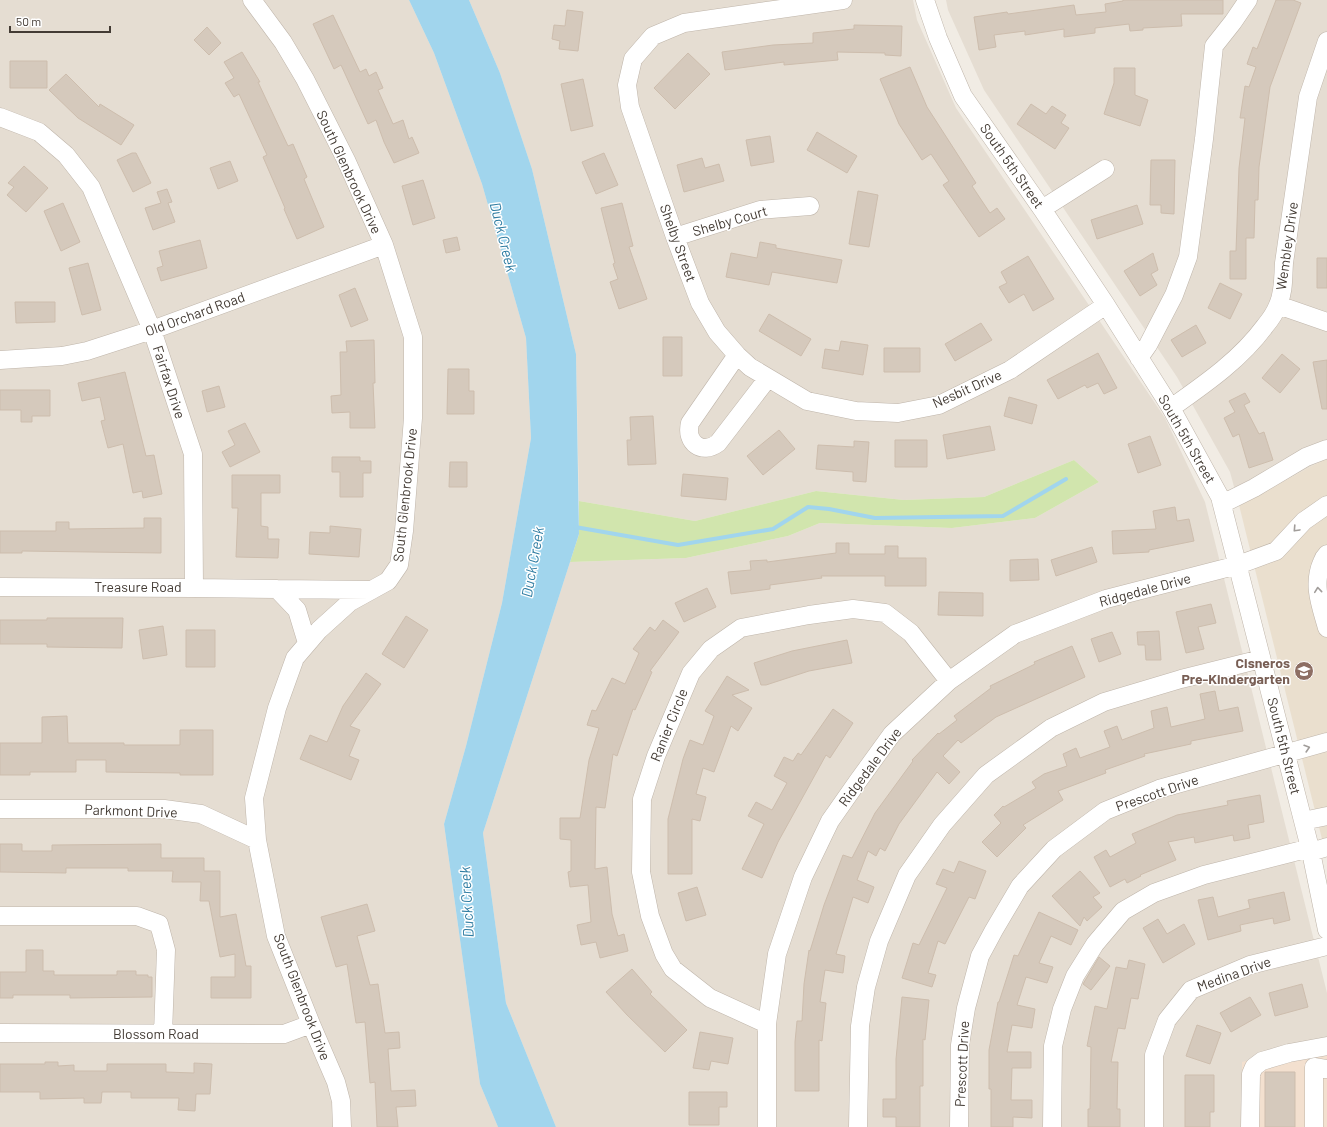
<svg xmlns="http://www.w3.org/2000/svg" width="1327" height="1127" viewBox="0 0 1327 1127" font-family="Barlow,sans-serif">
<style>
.residential{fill:#e5ddd2}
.commercial{fill:#f3e0cf}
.education{fill:#eadfce}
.green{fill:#d1e5ad}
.water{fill:#a1d5ed}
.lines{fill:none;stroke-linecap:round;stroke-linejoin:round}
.stream{stroke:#a1d5ed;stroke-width:4}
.building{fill:#d5c9bc;stroke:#cdbdad}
.minor-casing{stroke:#bfb5aa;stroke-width:19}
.minor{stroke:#fff;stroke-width:18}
.oneway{stroke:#a19d9a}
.labels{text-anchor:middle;stroke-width:3;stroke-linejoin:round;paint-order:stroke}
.street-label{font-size:14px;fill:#433b34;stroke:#fff}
.education-label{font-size:14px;font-weight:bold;fill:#785e54;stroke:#fff;text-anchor:end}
.water-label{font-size:15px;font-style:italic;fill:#307da2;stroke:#fff}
</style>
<rect width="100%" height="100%" fill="#f1ece4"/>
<path class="residential" d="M0 0H409L434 53 482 184 526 338 531 438 502 603 466 746 444 824 480 1084 498 1127H0Z
M469 0H913L917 20 956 108 1165 418 1205 502 1327 993V1039L1242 1127H556L506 1003 483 833 570 562 686 558 788 536 820 523 952 528 1035 518 1099 482 1074 460 984 497 904 500 816 491 695 521 579 501 576 354 532 169 500 73Z
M946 0H1327V458L1239 505 1230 472 1177 377 984 90 948 10Z"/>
<path class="commercial" d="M1327 1039V1127H1242V1062Z"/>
<path class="education" d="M1327 458V838L1322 839 1239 505Z"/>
<path class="green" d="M1074 460 1099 482 1035 518 952 528 820 523 788 536 686 558 570 562 579 534V501L695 521 816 491 904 500 984 497Z"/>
<path class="water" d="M409 0H469L500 73 532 169 576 354 579 534 483 833 506 1003 556 1127H498L480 1084 444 824 466 746 502 603 531 438 526 338 482 184 434 53Z"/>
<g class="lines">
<path class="stream" d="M575 527 678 545 773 529 808 507 829 509 875 518 1003 516 1066 479"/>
</g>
<path class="building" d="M1123 0H1223V14H1181L1182 26 1143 28V30L1130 31 1129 24 1095 28V33L1064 37V29L1025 35V31L994 35 996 47 979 50 974 17 1007 12 1008 14 1074 5 1076 15 1106 12 1105 4 1123 1Z
M1276 0H1293L1301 3 1270 87 1259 167 1258 200H1255L1254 238H1246V279H1230V251H1236L1239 168 1245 118H1240L1245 86 1249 87 1256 67 1247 64 1253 47 1257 49Z
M567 10 583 12 578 51 559 49 560 41 552 39 554 25 565 26Z
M333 15 360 72 366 69 369 76 376 72 383 88 378 90 393 124 403 120 409 139 412 137 419 153 394 163 384 142 376 120 368 124 341 65 334 69 313 24Z
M854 25 902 26 901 56 885 55V53L837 52 838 60 784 65V62L725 70 722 52 773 45 813 43V33L854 29Z
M207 27 221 43 209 55 194 40Z
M242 52 260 82H258L288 146 293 144 307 177 304 179 324 227 297 239 284 209 285 208 263 157 267 155 239 94 234 97 225 83 234 78 224 62Z
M688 53 710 74 675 109 654 88Z
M10 61H47V88H10Z
M910 67 927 107 976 183 972 186 990 213 997 208 1005 219 979 237 943 185 949 181 931 154 922 160 899 124 880 79Z
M1114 68H1135V95L1148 100 1140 126 1104 114 1114 83Z
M66 74 99 107 100 104 134 125 121 145 78 118 49 90Z
M583 79 593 126 571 131 561 84Z
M1031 104 1046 114 1052 106 1066 115 1061 123 1069 128 1055 149 1017 124Z
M817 132 857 156 847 173 807 150Z
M770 136 774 162 751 166 746 140Z
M132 153H136L151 183 133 192 117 160Z
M604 153 618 185 596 194 582 162Z
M702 158 705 168 719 164 724 181 684 192 677 165Z
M1151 160H1175L1174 214 1161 213V205H1150Z
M230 161 238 181 218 189 210 168Z
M24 166 48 188 26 212 7 195 14 187 8 183Z
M423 180 435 218 413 225 402 186Z
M167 189 172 202 168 203 175 222 153 230 145 208 161 203 157 192Z
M858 191 878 195 869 247 849 244Z
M63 203 80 242 61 251 44 211Z
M622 203 633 246 629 247 647 299 619 309 610 282 618 279 613 264 615 263 601 208Z
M1137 205 1143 224 1097 239 1091 220Z
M457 237 460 250 446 253 443 240Z
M200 240 207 268 161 281 157 268 163 266 159 251Z
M760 242 776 245V248L842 260 837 283 772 272 769 285 726 277 731 253 757 258Z
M1153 253 1158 270 1151 274 1157 285 1140 296 1124 271Z
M1028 256 1054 299 1033 311 1024 294 1009 303 999 287 1007 283 1001 272Z
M1317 258H1327V288H1317Z
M88 263 101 310 82 315 69 268Z
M1220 283 1242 294 1230 319 1208 308Z
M355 288 368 320 351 327 339 295Z
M15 302H55V322L16 323Z
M769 314 811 339 801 356 759 331Z
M981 323 992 340 955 361 945 344Z
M1196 325 1206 343 1182 357 1171 340Z
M663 337H682V376H663Z
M374 340 375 383H373L375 428H350V412L332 413 331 396 341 395 340 352H347L346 341Z
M841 341 868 345 863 375 822 368 825 349 839 351Z
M884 348H920V372H884Z
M1098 353 1117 388 1104 394 1098 383 1087 388 1085 385 1058 399 1047 380Z
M1282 354 1300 369 1280 393 1262 378Z
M1327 360V409H1322L1313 362Z
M448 369H469V391H474V414H447Z
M125 372 146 456 154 455 162 494 143 498 142 491 133 493 123 444 108 448 101 421 105 420 100 397 82 401 78 383Z
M219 386 225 407 207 412 202 391Z
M0 390H50V416H32V422H21V410H0Z
M1245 393 1250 402 1244 405 1259 434 1264 432 1273 460 1249 468 1239 434 1233 437 1224 418 1235 412 1229 401Z
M1009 397 1037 405 1032 424 1004 416Z
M653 416 656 464 628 465 627 440H631L630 417Z
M245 423 260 452 230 467 222 452 235 445 228 431Z
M990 426 995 450 947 459 943 435Z
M779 430 795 449 763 475 747 456Z
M1150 436 1161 465 1138 473 1128 444Z
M895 440H927V467H895Z
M854 441 869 442 866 482 853 481V472L816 469 818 445 854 447Z
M332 457H360V461H371V473H363V497H340V472H332Z
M450 462H467V487H449Z
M683 474 728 478 726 500 681 496Z
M232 475H280V493H261V526L268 527V539H279L278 558 236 557 238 508H232Z
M1175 507 1177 521 1189 519 1194 541 1149 550V552L1113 554 1112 531 1156 529 1153 511Z
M144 518H161V553L22 551V553H0V531H56V522H69V529L144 528Z
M330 526 361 529 359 557 309 554 310 532 330 533Z
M836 543H849V554H885V546H898V558H926V586H885V576H821L822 578 770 585V589L731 594 728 572 751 570 750 561 767 560V562L836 553Z
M1092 547 1097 562 1056 576 1051 560Z
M1038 559 1039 580 1010 581V560Z
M707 588 716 607 684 622 675 603Z
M939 592 983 593V616L938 615Z
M1211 604 1216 623 1198 627 1204 649 1186 653 1176 612Z
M406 616 428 630 404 668 382 654Z
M47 618H123L122 648 47 647V644H0V620H47Z
M663 620 679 632 650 671 652 672 635 710 633 709 617 756 613 754 605 808 596 807 595 869 607 867 612 914 618 936 624 934 628 951 600 958 596 942 581 945 577 925 591 922 588 885 570 887 568 872 571 871V840L560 839V818H580L589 760 599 728 587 725 592 710 596 711 612 678 625 684 639 653 633 649 650 627 655 631Z
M163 626 167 655 143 659 139 630Z
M186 630H215V667H186Z
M1159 631 1161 660H1146L1145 645H1138L1137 632Z
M1112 632 1121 654 1099 662 1091 639Z
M847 640 852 663 809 671 766 685H761L754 663 792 651Z
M1072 646 1085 677 996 717 961 743 958 740 943 756 960 772 949 784 937 772 899 824 885 851 880 848 876 856 868 851 857 880 874 887 868 903 853 897 836 954 845 956 843 973 825 970 820 1002 826 1003 822 1041 819 1040V1091H795V1042L797 1021H802L804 984 809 950 810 951 824 905 843 855 852 858 875 813 913 761 912 760 938 733 939 734 957 720 954 716 991 688 990 686 1035 664 1034 662Z
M366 673 381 684 350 726 360 730 349 756 359 760 351 780 300 759 310 735 327 742 343 706Z
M727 676 749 690 732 695 752 708 738 731 731 726 714 772 703 768 696 794 706 797 700 821 692 819V874H668V819L683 759 690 740 703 745 714 716 705 711Z
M1215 691 1219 711 1238 707 1243 731 1191 741V744L1144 754 1145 756 1105 770 1106 773 1058 791 1063 800 1023 825 1026 828 997 857 982 842 1001 823 994 815 1003 806 1004 807 1036 788 1032 782 1044 774 1067 766 1063 754 1076 748 1080 758 1110 747 1104 731 1117 726 1122 740 1154 728 1151 711 1167 707 1171 727 1205 719 1200 694Z
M833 709 853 723 830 758 826 755 778 842 762 878 742 869 764 824 748 816 756 802 772 810 787 783 774 776 784 757 793 761 798 753 801 755Z
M67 716 68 743H124V745H180V730H213V775H180V773L106 772V760H76V772H30V775H0V743H42V717Z
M1260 795 1264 822 1248 825 1250 838 1234 841 1233 835 1195 843 1194 837 1168 842 1176 860 1140 875 1141 876 1127 883 1125 879 1110 887 1094 857 1106 850 1110 857 1136 843 1132 834 1177 815 1228 805 1227 801Z
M0 844H22V851H52V845L161 844V858H204V871H220V917L236 914 246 966H251V998H211V977H235V954L220 957 209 901H200L201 882H172L173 871H128V868H66V873L0 872Z
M959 861 986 871 975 899 969 897 945 944 938 941 928 973 936 975 932 987 902 978 913 943 919 945 947 888 936 884 943 869 954 873Z
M1080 871 1100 893 1093 897 1102 907 1087 921 1084 917 1080 926 1052 896Z
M697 887 706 915 686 921 678 893Z
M1284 892 1290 920 1274 924 1273 918 1240 925 1241 931 1208 940 1198 900 1213 897 1218 917 1250 908 1248 900Z
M367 904 375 931 357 936 370 985 378 984 385 1033 399 1032 400 1048 388 1049 391 1091 415 1090 416 1106 396 1107 398 1127H377L375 1082 370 1083 365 1022 356 1023 347 964 336 967 321 917Z
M1039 912 1078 930 1071 945 1051 936 1039 963 1053 967 1047 983 1026 977 1017 1005 1035 1009 1032 1028 1012 1025 1007 1052H1031V1068H1012L1011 1100H1032V1118L1013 1117V1127H991V1089H989V1050L998 1002H999L1014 955 1018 956Z
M1158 919 1167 934 1184 924 1195 944 1163 963 1143 928Z
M26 950H43V971H54V975H117V971H136V975H148V977H152V997L70 998V995H13V998H0V972H26Z
M1099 957 1110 966 1091 990 1083 984Z
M1129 960 1145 964 1138 999 1131 998 1125 1029 1118 1028 1111 1062H1118L1117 1109H1120V1127H1088V1109H1090L1091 1047 1087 1046 1095 1006 1107 1009 1116 967 1127 969Z
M632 969 652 992 650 994 687 1030 665 1052 627 1015 606 992Z
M1302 984 1308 1007 1275 1016 1269 993Z
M902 997 929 1000 925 1040 923 1039V1086H920V1127H896V1117H883V1099H896V1059Z
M1250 997 1261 1015 1231 1032 1220 1013Z
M1197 1025 1221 1033 1210 1064 1186 1056Z
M700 1032 733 1038 728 1064 711 1061 709 1070 693 1068Z
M45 1062H58V1066L74 1065V1071H107V1064H166V1072L194 1073V1063L212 1064 210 1094H196L195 1111 178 1110 179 1098H131V1092H102L101 1103H84V1098L40 1099V1092H0V1064H45Z
M1265 1072H1295V1127H1265Z
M1185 1075H1214V1112H1210V1127H1185Z
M689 1092H727V1107H719V1125H689Z"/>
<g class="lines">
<g class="minor-casing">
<path id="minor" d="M252 0 283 42 305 79 346 160 384 245 413 337V418L404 531 399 565 388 581 350 602 319 630 295 658 277 708 254 798 257 840 276 936 311 1024 336 1082 341 1101 342 1127
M843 0 684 23 653 36 633 59 627 85 630 107 675 237 700 303 717 332 737 355 750 367 807 401 856 411 898 413 939 405 1010 370 1106 305
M925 0 938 38 963 96 1042 209 1106 305 1171 408 1220 497 1311 852 1327 930
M0 117 39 132 66 155 91 187 152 330 193 454 194 588
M1042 209 1105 169
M675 237 760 210 810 206
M1278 305 1327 322
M737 355 690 423C685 443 702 455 718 443L768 378
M1139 358 1148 345 1174 295 1188 257 1204 139 1214 46 1233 22 1248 0
M0 360 62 356 87 351 152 330 384 245
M1171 408C1205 384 1240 360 1265 326 1270 320 1275 313 1278 305 1284 292 1283 277 1284 263L1308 97 1327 41
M1222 504 1254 488 1306 457 1327 449
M1327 554C1324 557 1323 559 1322 562 1312 585 1321 606 1327 628
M0 587 194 588 369 590
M277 589 297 610 307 643
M0 809H164L201 814 257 840
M1303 821 1327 816
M1311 852 1327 847
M0 916H137L159 924 166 950 163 1034
M767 1024 710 998 673 969 664 954 650 916 641 872 642 799 656 756 691 673 711 649 741 628 809 615 853 609 885 613 911 633 949 681
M0 1033 284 1034 311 1024
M767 1127V1024L777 954 803 877 830 821 858 781 892 734 949 681 1015 634 1106 599 1238 565 1276 551 1304 521 1327 505
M858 1127 860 1026 866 987 879 941 907 875 942 825 986 775 1051 728 1104 702 1181 679 1261 659
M959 1127 960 1045 966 1008 980 956 994 930 1020 886 1054 849 1105 811 1159 789 1327 742
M1052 1127 1053 1046 1062 1009 1075 976 1095 944 1123 911 1154 893 1204 875 1310 848
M1154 1127V1055L1167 1020 1191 990 1250 965 1327 946
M1250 1127 1251 1074 1254 1067 1262 1061 1289 1053 1327 1046
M1314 1127V1067L1327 1069"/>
</g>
<use href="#minor" class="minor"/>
</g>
<defs><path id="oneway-chevron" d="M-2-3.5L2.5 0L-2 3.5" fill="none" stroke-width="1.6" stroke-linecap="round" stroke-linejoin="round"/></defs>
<g class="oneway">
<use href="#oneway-chevron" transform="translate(1296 529) rotate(133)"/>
<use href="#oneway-chevron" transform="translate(1318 590) rotate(-96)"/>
<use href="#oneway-chevron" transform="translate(1307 748) rotate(-17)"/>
</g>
<defs>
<g id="school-disc" transform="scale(1)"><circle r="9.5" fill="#8d6e63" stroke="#fff"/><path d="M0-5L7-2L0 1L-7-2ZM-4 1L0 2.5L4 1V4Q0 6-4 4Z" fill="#fff"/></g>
</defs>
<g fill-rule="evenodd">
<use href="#school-disc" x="1304" y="671"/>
</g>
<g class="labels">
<g class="street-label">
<text transform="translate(1012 166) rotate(55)" y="5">South 5th Street</text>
<text transform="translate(349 172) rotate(65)" y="5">South Glenbrook Drive</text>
<text transform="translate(730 221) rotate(-16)" y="5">Shelby Court</text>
<text transform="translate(678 243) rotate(70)" y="5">Shelby Street</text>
<text transform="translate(1287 246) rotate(-82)" y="5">Wembley Drive</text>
<text transform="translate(195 314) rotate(-20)" y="5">Old Orchard Road</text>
<text transform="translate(169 382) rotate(72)" y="5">Fairfax Drive</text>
<text transform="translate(967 389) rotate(-24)" y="5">Nesbit Drive</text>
<text transform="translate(1187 439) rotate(60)" y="5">South 5th Street</text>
<text transform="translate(405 495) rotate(-84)" y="5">South Glenbrook Drive</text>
<text x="138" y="592">Treasure Road</text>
<text transform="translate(1145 590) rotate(-15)" y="5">Ridgedale Drive</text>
<text transform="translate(669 725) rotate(-68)" y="5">Ranier Circle</text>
<text transform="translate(1284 746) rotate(76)" y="5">South 5th Street</text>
<text transform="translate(870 767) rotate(-53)" y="5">Ridgedale Drive</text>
<text transform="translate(1157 793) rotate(-19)" y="5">Prescott Drive</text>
<text transform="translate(131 811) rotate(2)" y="5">Parkmont Drive</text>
<text transform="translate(1234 974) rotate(-20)" y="5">Medina Drive</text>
<text transform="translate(302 997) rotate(69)" y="5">South Glenbrook Drive</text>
<text x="156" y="1039">Blossom Road</text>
<text transform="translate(962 1064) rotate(-87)" y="5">Prescott Drive</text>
</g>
<g class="education-label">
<text x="1290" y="668">Cisneros<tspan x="1290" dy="16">Pre-Kindergarten</tspan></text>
</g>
<g class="water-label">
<text transform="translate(503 237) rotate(76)" y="5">Duck Creek</text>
<text transform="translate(533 562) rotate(-80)" y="5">Duck Creek</text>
<text transform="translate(467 902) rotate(-93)" y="5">Duck Creek</text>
</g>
</g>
<path d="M10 26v6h100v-6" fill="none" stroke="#433b34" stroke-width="2"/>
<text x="16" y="26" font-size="12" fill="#433b34" stroke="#ffffff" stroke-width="3" paint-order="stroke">50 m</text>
</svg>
